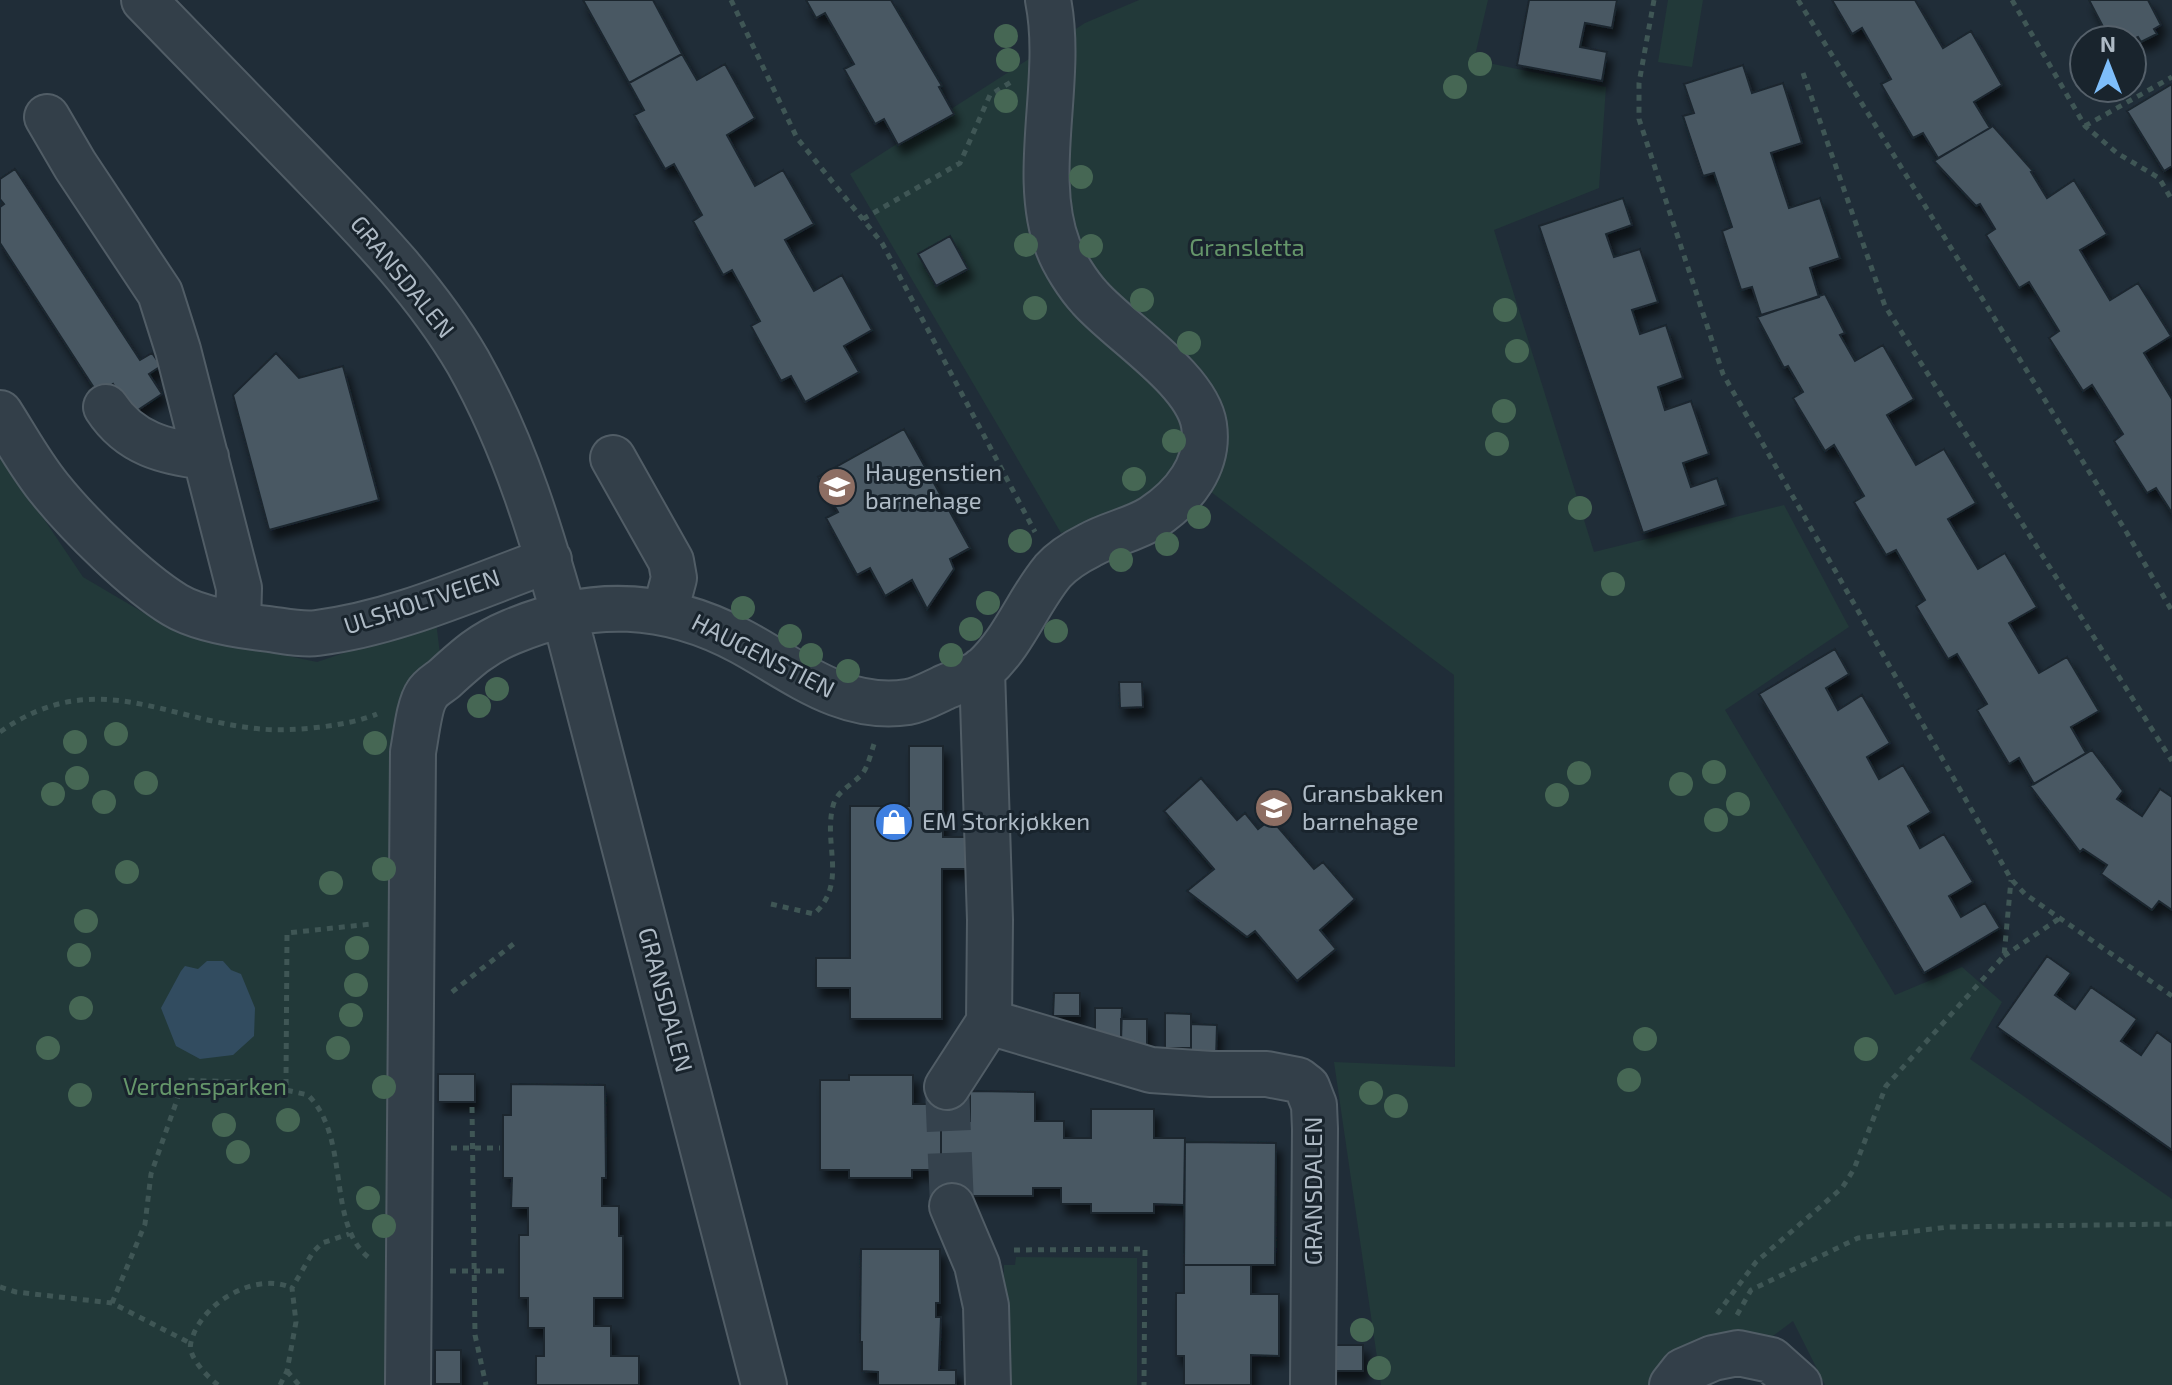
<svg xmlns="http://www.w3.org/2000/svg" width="2172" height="1385" viewBox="0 0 2172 1385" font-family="'Exo 2',sans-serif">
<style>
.green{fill:#223939}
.water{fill:#324c60}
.building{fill:#485864;stroke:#1b262f;stroke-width:2;filter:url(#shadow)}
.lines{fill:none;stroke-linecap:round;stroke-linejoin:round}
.minor-tunnel{stroke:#35424d;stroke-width:44;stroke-dasharray:44 22;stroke-linecap:butt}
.minor-casing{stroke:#515d66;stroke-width:48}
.path{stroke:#3f5655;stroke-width:5;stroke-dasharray:6 6;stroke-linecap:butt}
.minor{stroke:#333f49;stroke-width:44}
.tree{fill:#466754}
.labels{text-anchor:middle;stroke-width:6;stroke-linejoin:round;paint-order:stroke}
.park-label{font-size:24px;fill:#65966a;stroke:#19242d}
.street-label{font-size:24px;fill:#aebac5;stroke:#19242d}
.poi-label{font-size:24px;fill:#aebac5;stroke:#19242d;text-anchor:start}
</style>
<defs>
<filter id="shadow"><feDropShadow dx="5" dy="9" stdDeviation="4" flood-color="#0009"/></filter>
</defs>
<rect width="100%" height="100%" fill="#202d38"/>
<path class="green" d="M1139 0H1488L1474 60 1606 87 1599 188 1494 230 1594 552 1784 505 1849 627 1725 710 1895 995 1962 967 2002 1002 1970 1059 2172 1199V1385H1825L1793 1321 1707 1385H1381L1334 1062 1455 1067 1454 675 1211 492 1061 533 850 174 1085 23Z
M1668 0H1703L1692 67 1658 62Z
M0 454 83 577 178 633 317 662 436 622 441 662 426 694 408 1385H0Z
M1016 1257 1137 1258V1385H1003L1004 1265H1015Z"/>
<path class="water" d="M207 961H223L231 970 241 974 255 1008 254 1036 233 1055 200 1059 176 1046 161 1008 181 971 185 966 198 969Z"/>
<path class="building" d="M583 0H653L682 54 629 83Z
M806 0H891L942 86 939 87 954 114 898 145 884 119 875 124 844 69 854 64 825 13 816 18Z
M1529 0H1617L1612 28 1585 23 1580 47 1607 52 1602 81 1517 65Z
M1832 0H1915L1943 48 1971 31 2002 85 1974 102 1990 128 1938 158 1923 133 1913 138 1881 84 1891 79 1862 28 1852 34Z
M2089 0H2148L2161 25 2154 29 2157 34 2141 42 2138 37 2131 40H2110Z
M682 54 697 80 725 64 755 118 727 135 755 186 783 170 814 224 785 240 814 291 842 275 872 330 844 346 859 372 805 402 791 376 781 381 751 326 760 321 732 270 723 275 693 221 702 215 674 164 665 169 634 115 644 110 629 83Z
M1743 65 1752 93 1783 83 1802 143 1771 153 1789 208 1820 198 1840 258 1810 268 1819 297 1761 315 1752 287 1741 290 1722 231 1732 227 1714 173 1703 176 1683 116 1694 113 1684 84Z
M2172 84V166L2164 171 2127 111Z
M1993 126 2033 171 2031 172 2047 198 2074 180 2107 234 2080 250 2110 300 2138 283 2171 336 2144 353 2172 399V513L2156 488 2147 493 2114 441 2123 434 2092 385 2083 391 2049 338 2059 331 2029 282 2019 288 1986 235 1995 229 1980 204 1976 206 1934 161Z
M15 169 140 360 152 353 161 366 149 374 162 394 132 414 113 384 98 394 0 243V207L4 204 0 199V179Z
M1623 198 1632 225 1606 234 1614 257 1640 249 1658 302 1632 310 1640 334 1666 325 1683 378 1658 387 1665 410 1691 401 1709 454 1683 463 1691 487 1717 478 1726 505 1643 533 1539 226Z
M950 236 968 269 936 286 918 254Z
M1825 294 1845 333 1840 335 1855 361 1883 345 1914 399 1887 415 1916 465 1944 449 1976 503 1948 519 1978 569 2005 553 2037 607 2009 623 2039 673 2067 657 2099 711 2071 727 2086 753 2034 784 2019 758 2009 764 1977 710 1987 704 1957 654 1948 659 1916 606 1925 600 1896 550 1886 555 1854 502 1864 496 1834 445 1825 451 1793 398 1803 392 1788 366 1784 368 1757 317Z
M276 353 299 378 343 366 379 500 269 530 233 395Z
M904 429 970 548 950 559 954 569 927 609 912 580 885 596 870 568 857 575 826 518 838 512 818 477Z
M1835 649 1849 674 1826 688 1838 710 1862 695 1890 743 1867 757 1879 779 1903 765 1931 812 1908 826 1920 848 1944 834 1973 882 1949 896 1961 917 1985 903 2000 928 1924 973 1759 694Z
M1119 682H1142L1143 707 1120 708Z
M909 746H943V837H976V869H942V1019H850V988H816V958H850V806H909Z
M2092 750 2123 791 2117 799 2142 816 2160 789 2172 797V910L2159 901 2152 910 2101 874 2107 865 2083 849 2080 852 2030 786Z
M1201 778 1237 820 1245 813 1258 829 1271 819 1314 869 1323 862 1355 899 1320 930 1336 949 1297 981 1255 931 1247 937 1187 891 1214 869 1164 811Z
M2047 956 2071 973 2055 995 2075 1009 2091 987 2137 1019 2121 1041 2141 1055 2157 1032 2172 1043V1150L1997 1027Z
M1054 993H1080V1016H1053Z
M1095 1008H1122L1121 1042H1095Z
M1165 1013 1191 1014V1048H1165Z
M1121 1019H1147V1054H1121Z
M1191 1024 1217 1025 1216 1059H1191Z
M438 1074H475V1102H438Z
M849 1075H913V1104H941V1170H912V1178H849V1170H820V1080H849Z
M511 1084 605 1085 606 1178H602V1206H619V1236H623V1298H594V1326H611V1356H639V1385H536V1356H544V1328H528V1298H519V1235H528V1208H511L512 1178H503V1115H511Z
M970 1091 1035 1092V1121H1064V1138H1091V1109H1154V1138H1185L1184 1205 1154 1204V1213H1091V1204H1061V1188H1033V1196H970V1188H941V1121H970Z
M1185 1142 1276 1143 1275 1265H1184Z
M861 1249H940V1303H936V1317H941L939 1370H956V1385H878V1372L862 1371V1342H860Z
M1184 1265H1251V1294H1279V1356L1251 1355V1385H1184V1356H1176V1293H1184Z
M1329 1345H1363V1371H1329Z
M435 1350H461V1384H435Z"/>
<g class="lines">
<path class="minor-tunnel" d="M947 1087 952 1206"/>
<g class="minor-casing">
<path id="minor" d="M144 0C199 57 254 114 309 170 367 230 426 290 468 362 516 447 542 537 568 629L764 1385
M47 117 75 165 160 293 178 350 239 588 238 624
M106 407C130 444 165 452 206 457
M0 413C16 438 31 466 50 489 78 524 137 582 175 605 198 619 242 626 269 629 284 631 302 635 317 633 397 623 474 587 549 560
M613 458 671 561 674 578 665 612
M989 1022 1151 1070 1211 1074H1267L1298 1080 1307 1087 1314 1105 1315 1129 1313 1385
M947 1087 989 1022 990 920 982 670
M952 1206 977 1265 986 1306 988 1385
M408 1385 413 752C416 737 419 705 427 694 430 688 439 683 444 679 467 658 482 644 511 632 591 598 666 601 742 642 795 671 844 712 908 702 920 700 932 693 943 688 955 682 974 678 984 669 1014 642 1028 601 1053 571 1062 561 1078 551 1090 545 1109 534 1133 530 1152 518 1184 497 1210 465 1204 425 1197 379 1120 332 1090 298 1078 285 1064 263 1058 247 1030 174 1064 79 1048 0
M1672 1385 1683 1371 1713 1358 1738 1353 1771 1360 1799 1385"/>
</g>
<path class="path" d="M731 0 797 138 882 243 1035 532
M1654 0 1639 83V119L1723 374 2011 879 2025 894 2172 996
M1798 0 2127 533 2172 611
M2012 0 2085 126 2117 153 2159 178 2172 200
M1803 73 1885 306 2172 761
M2085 126 2172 77
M863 219 960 163 990 95 1011 82
M0 732C95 665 163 720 261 729 292 732 349 726 377 714
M771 904 814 914C848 883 823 845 833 806 837 790 853 785 863 773 868 766 871 753 874 744
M2004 956 2060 918
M452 992 516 942
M472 1107 475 1335 486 1385
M451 1148H500
M1014 1250 1145 1249 1144 1385
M368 1257C326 1222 351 1138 308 1095L286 1090V1084L287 933 371 924
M450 1271H508
M0 1287 16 1292 112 1303 190 1343
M112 1303 145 1224 151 1174 184 1080 286 1084
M1717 1314 1756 1262 1842 1188 1854 1169 1886 1086 2004 956 2011 880
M1737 1315 1751 1290 1858 1238 1949 1227 2172 1224
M287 1371 299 1385
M218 1385C208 1377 195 1364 191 1351 189 1345 192 1339 194 1333 208 1300 257 1272 292 1288
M280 1385 287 1371 296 1322 292 1288 313 1252 322 1243 349 1234"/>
<use href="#minor" class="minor"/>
</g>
<g class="tree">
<circle cx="1006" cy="36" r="12"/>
<circle cx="1008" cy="60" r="12"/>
<circle cx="1480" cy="64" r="12"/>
<circle cx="1455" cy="87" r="12"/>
<circle cx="1006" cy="101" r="12"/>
<circle cx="1081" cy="177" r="12"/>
<circle cx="1026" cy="245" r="12"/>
<circle cx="1091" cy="246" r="12"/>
<circle cx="1142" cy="300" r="12"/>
<circle cx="1035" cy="308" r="12"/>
<circle cx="1505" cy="310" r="12"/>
<circle cx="1189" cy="343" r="12"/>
<circle cx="1517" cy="351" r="12"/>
<circle cx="1504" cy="411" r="12"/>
<circle cx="1174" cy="441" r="12"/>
<circle cx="1497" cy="444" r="12"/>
<circle cx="1134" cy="479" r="12"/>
<circle cx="1580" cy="508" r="12"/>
<circle cx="1199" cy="517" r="12"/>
<circle cx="1020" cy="541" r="12"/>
<circle cx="1167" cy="544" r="12"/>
<circle cx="1121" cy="560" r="12"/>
<circle cx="1613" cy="584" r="12"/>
<circle cx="988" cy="603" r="12"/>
<circle cx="743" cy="608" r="12"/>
<circle cx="971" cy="629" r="12"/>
<circle cx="1056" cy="631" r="12"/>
<circle cx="790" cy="636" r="12"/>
<circle cx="811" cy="655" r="12"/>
<circle cx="951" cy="655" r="12"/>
<circle cx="848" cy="671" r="12"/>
<circle cx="497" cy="689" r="12"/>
<circle cx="479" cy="706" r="12"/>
<circle cx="116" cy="734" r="12"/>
<circle cx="75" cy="742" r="12"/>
<circle cx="375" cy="743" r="12"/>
<circle cx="1714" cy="772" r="12"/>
<circle cx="1579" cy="773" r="12"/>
<circle cx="77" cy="778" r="12"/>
<circle cx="146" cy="783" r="12"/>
<circle cx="1681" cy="784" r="12"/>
<circle cx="53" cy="794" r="12"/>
<circle cx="1557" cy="795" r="12"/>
<circle cx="104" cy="802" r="12"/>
<circle cx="1738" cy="804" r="12"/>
<circle cx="1716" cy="820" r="12"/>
<circle cx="384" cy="869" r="12"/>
<circle cx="127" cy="872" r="12"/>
<circle cx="331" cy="883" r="12"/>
<circle cx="86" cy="921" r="12"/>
<circle cx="357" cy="948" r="12"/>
<circle cx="79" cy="955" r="12"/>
<circle cx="356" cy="985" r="12"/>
<circle cx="81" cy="1008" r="12"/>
<circle cx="351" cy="1015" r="12"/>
<circle cx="1645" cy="1039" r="12"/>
<circle cx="48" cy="1048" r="12"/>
<circle cx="338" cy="1048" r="12"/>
<circle cx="1866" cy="1049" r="12"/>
<circle cx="1629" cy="1080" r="12"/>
<circle cx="384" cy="1087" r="12"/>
<circle cx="1371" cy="1093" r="12"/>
<circle cx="80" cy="1095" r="12"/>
<circle cx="1396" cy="1106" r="12"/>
<circle cx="288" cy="1120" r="12"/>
<circle cx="224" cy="1125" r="12"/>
<circle cx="238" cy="1152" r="12"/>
<circle cx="368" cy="1198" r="12"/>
<circle cx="384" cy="1226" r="12"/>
<circle cx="1362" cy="1330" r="12"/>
<circle cx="1379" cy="1368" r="12"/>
</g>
<defs>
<g id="school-disc" transform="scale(2)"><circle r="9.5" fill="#8d6e63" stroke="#19242d"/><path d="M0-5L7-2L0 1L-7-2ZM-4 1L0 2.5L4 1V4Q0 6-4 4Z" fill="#fff"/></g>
<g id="shop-disc" transform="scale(2)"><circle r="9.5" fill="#3f7fe0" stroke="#19242d"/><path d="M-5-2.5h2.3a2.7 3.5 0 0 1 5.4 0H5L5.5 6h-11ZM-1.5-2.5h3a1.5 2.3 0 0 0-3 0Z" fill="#fff"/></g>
</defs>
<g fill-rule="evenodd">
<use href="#school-disc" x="837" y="487"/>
<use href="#school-disc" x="1274" y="808"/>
<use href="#shop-disc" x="894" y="822"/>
</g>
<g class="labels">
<g class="park-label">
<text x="1247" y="256">Gransletta</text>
<text x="205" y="1095">Verdensparken</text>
</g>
<g class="street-label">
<text transform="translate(402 277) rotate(51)" y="8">GRANSDALEN</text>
<text transform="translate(422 602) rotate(-18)" y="8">ULSHOLTVEIEN</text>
<text transform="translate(763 656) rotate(27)" y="8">HAUGENSTIEN</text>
<text transform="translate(665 1000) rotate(75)" y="8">GRANSDALEN</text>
<text transform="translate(1314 1191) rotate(-90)" y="8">GRANSDALEN</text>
</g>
<g class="poi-label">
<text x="865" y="481">Haugenstien<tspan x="865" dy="28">barnehage</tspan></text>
<text x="1302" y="802">Gransbakken<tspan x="1302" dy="28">barnehage</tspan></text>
<text x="922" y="830">EM Storkjøkken</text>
</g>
</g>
<g transform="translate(2108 64)"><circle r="38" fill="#19242d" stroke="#55606a" stroke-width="2"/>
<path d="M0-6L14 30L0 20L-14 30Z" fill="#7ebefa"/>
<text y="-12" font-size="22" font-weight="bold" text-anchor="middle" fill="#aebac5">N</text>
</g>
</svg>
